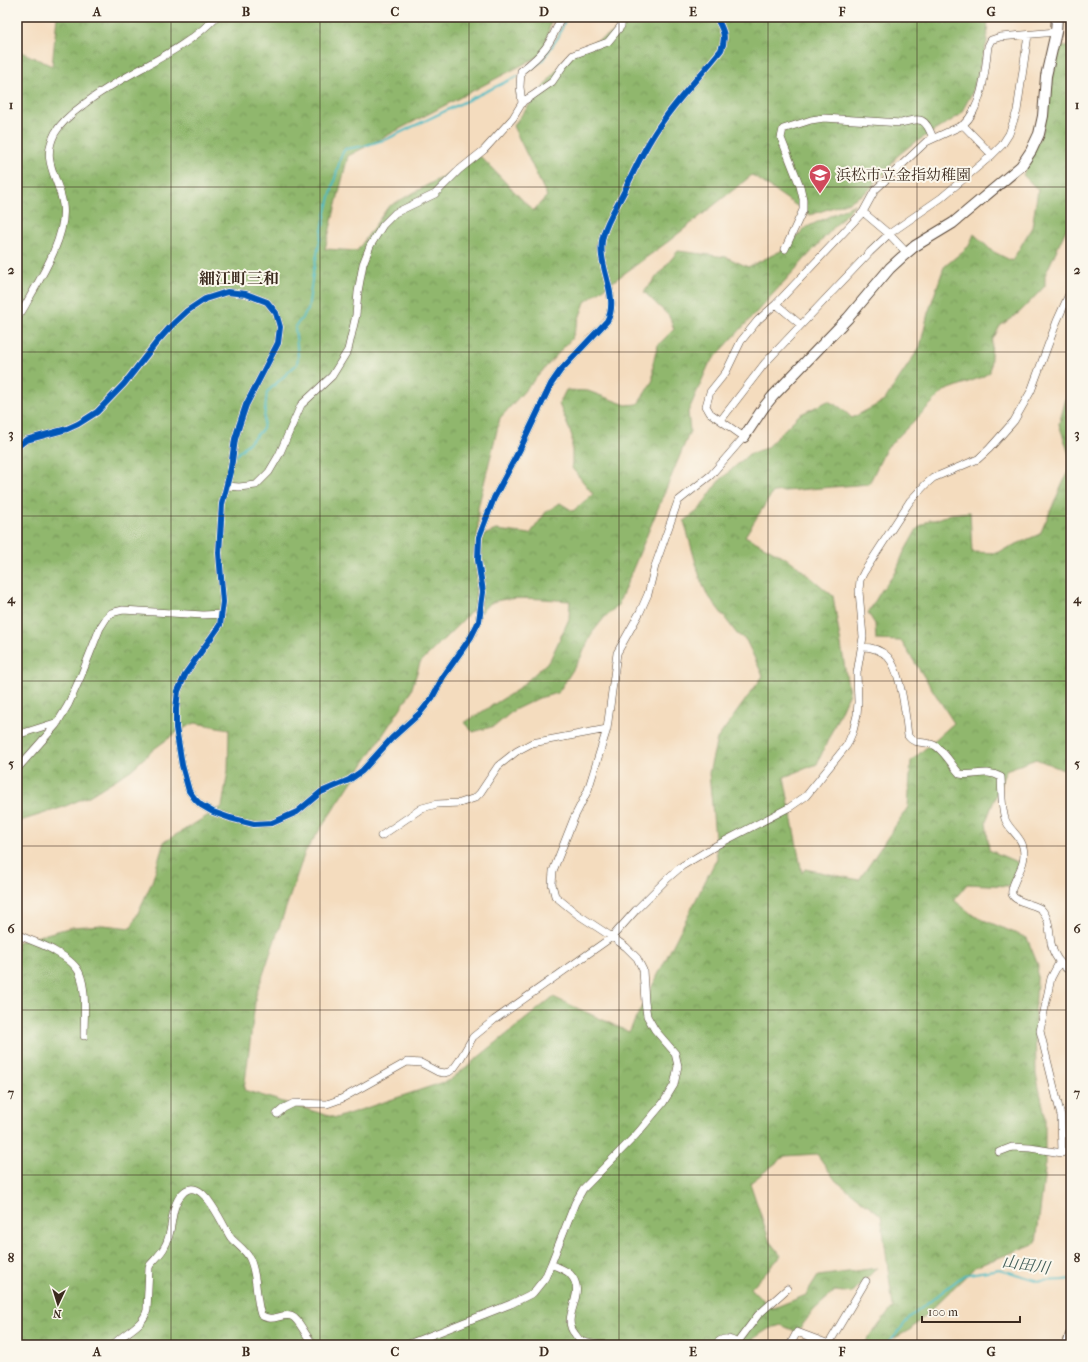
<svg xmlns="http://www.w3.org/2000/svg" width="1088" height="1362" viewBox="0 0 1088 1362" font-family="'IM FELL French Canon','Noto Serif JP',serif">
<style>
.forest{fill:url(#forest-crowns);stroke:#667046}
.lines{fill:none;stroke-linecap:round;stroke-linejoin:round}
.stream{stroke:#4dbbc4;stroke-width:2}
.street-casing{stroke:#574536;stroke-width:8}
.secondary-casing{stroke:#574536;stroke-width:12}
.street{stroke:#fff;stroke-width:7}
.secondary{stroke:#fff;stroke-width:10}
.cycleway-casing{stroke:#fbf7ec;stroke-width:8}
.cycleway{stroke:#0057b8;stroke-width:6}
.grid{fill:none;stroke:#3b2a1e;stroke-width:1;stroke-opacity:0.55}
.labels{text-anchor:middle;stroke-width:4;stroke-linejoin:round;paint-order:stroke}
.poi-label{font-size:15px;fill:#3b2a1e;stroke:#fbf7ec;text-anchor:start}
.neighbourhood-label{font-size:16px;font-weight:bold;fill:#3b2a1e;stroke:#fbf7ec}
.water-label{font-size:16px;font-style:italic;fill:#415d58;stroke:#fbf7ec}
.neatline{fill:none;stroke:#3b2a1e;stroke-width:1.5}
.grid-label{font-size:13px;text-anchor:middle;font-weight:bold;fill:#3b2a1e}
</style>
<defs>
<pattern id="forest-crowns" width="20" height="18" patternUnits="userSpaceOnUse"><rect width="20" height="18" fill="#90b76d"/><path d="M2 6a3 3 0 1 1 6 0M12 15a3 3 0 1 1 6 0" fill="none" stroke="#779559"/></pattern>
</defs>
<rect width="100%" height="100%" fill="#fbf7ec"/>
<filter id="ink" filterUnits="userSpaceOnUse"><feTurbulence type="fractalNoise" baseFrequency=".025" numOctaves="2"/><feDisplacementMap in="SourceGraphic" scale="8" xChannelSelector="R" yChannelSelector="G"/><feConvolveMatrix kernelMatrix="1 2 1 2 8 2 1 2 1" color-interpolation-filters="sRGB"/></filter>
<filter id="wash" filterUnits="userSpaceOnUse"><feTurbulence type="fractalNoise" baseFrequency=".012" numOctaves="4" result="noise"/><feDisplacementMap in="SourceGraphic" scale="16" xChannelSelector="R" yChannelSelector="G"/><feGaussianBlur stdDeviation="0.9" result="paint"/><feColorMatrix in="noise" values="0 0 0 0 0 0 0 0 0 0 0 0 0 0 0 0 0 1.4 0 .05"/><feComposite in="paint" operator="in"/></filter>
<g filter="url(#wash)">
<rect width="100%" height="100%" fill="#f4dcbe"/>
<path class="forest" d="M57 17H552L543 54 348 156 325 249 357 251 388 207 480 156 533 211 547 196 513 126 569 54 615 32 621 17H988L987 42 972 93 960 115 911 145 896 157 888 170 878 179 868 191 849 202 810 215 752 175 669 241 585 302 572 338 500 418 478 508V552L484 535 496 530 530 534 546 512 560 503 573 511 593 494 572 468V436L559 404 566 390 588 391 626 405 638 404 653 380V363L658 345 674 329 669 316 644 292 678 251 726 257 748 267 785 249 805 228 855 204 709 364 688 412 690 431 618 605 604 618 592 633 581 657 558 693 539 698 514 710 495 726 473 732 464 723 517 690 550 660 569 619 570 601C552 600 505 594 489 604 486 606 483 610 481 613L478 556 475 608 420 663 410 694 305 852 256 995 244 1090 336 1118 450 1080 553 997 629 1032 717 858 709 773 717 739 763 676 746 640 737 634 707 594 701 581 684 521 699 510 718 482 749 454 766 448 799 415 828 401 841 408 852 418 884 401 920 347 928 313 944 267 969 246 974 234 992 251 1012 261 1032 227 1038 190 1023 175 1043 130 1058 46H1071V219L1045 275V286L1020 312 1000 326 992 341 990 372 982 377 944 391 886 449 869 484 773 492 745 536 791 561 833 596 849 693 817 764 784 777 802 873 805 869 859 880 908 807 911 761 954 723 901 641 876 640 875 624 868 613 881 591 896 572 903 554 917 529 929 520H935L951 514 970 512 972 552 996 553 1040 534 1071 465V773L1036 759 1006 770 986 821 989 850 1019 863 1009 886 967 884 954 900 974 916 1027 938 1038 965 1035 1013 1036 1074 1045 1115V1170L1036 1243 975 1267 911 1329 882 1345 864 1344 893 1307 881 1215 836 1181 817 1154 785 1156 750 1183 770 1242 781 1256 751 1288 770 1307 774 1308 806 1295 818 1276 877 1268 852 1293 835 1291 814 1310 797 1332 781 1325 768 1329 744 1345H17V942L72 927 103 925 131 928 152 882 164 842 222 807 228 771 229 729 195 723 180 730 154 749 131 770 89 796 61 808 17 822V50L52 66Z
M1071 381V460L1059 424Z"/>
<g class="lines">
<path class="stream" d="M527 71 542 61 559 36 566 17
M235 456 263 429 267 392 297 364 298 356 295 327 308 310 313 273 326 212 341 156 345 149 364 146 387 139 518 76
M886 1345 894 1337 910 1317 964 1275 999 1269 1039 1281 1064 1280 1071 1279"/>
</g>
</g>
<g filter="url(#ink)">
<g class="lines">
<g class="street-casing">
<path id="street" d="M522 102 532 96 552 82 563 66 573 55 608 42 621 26 622 17
M963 125 992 155
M863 212 889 234 907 253
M785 249 803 210V199L800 186 781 138 783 129 811 120 824 118 901 123C922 117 925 118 933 138
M776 304 801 325
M17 318C23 311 27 302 31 295 45 271 67 233 63 205 59 177 40 162 55 133 62 121 72 113 83 105 124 72 179 56 216 17
M721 420 765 363 870 252 889 234 941 198 992 155 1002 145 1009 134 1017 111 1028 35
M17 447 26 440 67 429 78 424 97 412 124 384 156 343 172 325 187 311 205 299 227 292 246 294 267 302 276 313 280 327 278 343 246 405 239 426 235 439 231 468 222 504 219 553 223 602 220 625 186 673 178 691 176 709V728L182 765 189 791 195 799 201 805 213 812 230 818 254 824 272 823 297 812 321 792 349 780 362 771 392 738 420 713 432 698 443 677 471 637 479 621 483 592 478 560 479 537 494 498 520 449 551 384 560 371 607 321C621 297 595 264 603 236 607 220 617 206 624 192 636 166 648 141 665 118 682 94 703 73 721 50 727 37 723 29 716 17
M227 486 239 487 256 485 269 472 279 455 301 405 332 376 348 350 356 315 358 292 363 264 370 246 383 225 395 213 435 194 459 170 484 150 513 118 522 103 520 87 521 71C543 54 551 44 561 17
M862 647C872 647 880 649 888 657 901 671 906 716 908 736 915 746 928 740 937 747 946 754 952 765 960 774 975 777 985 768 1001 777 1002 790 1001 806 1005 819 1009 830 1021 836 1023 847 1024 851 1024 858 1023 862 1021 871 1010 886 1012 894 1014 902 1034 904 1041 909 1050 918 1049 931 1051 943 1053 955 1061 965 1071 972
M17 735 58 722
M17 769 56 725 68 705 81 676 100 628 107 617 111 613 123 610 203 615 222 614
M381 836 422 808 437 804 460 803 475 798 480 793 498 766 517 751 532 743 607 729
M17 934C30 941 44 944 56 952 64 956 75 964 79 972 87 989 84 1017 84 1036
M277 1114 284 1108 294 1103 327 1104 341 1099 407 1062 421 1063 438 1072 444 1073 449 1072 454 1068 459 1061 473 1037 494 1020 612 937 636 910 668 878 682 866 717 845 790 807 806 796 847 745 853 731 857 715 858 702 857 673 863 637 859 591 860 580 864 572 910 501 925 485 933 478 978 459 989 449 1014 421 1031 391 1057 321 1071 290
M999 1152 1012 1147 1030 1148 1062 1153 1061 1116 1040 1031 1051 978 1059 963
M737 1343 758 1315 787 1289
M113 1345C124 1332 143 1327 147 1310L149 1268 150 1265C155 1259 162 1253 165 1246 174 1231 169 1208 182 1194 202 1172 223 1227 231 1238 237 1245 246 1250 250 1259 258 1277 255 1297 261 1315 272 1323 281 1313 291 1316 300 1319 306 1339 315 1345
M406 1345 511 1304 533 1293 545 1278 551 1264
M633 1345C618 1344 595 1347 581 1341 579 1340 577 1337 575 1334 559 1316 589 1294 570 1274 566 1270 557 1267 551 1264L575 1203 583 1189 636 1135 663 1103 674 1085 678 1066 675 1053 655 1030 647 1016 645 1002 643 970 637 958 626 947 612 937 577 914 555 896 552 884 553 871 574 818 588 790 607 729 617 653 640 612 648 594 655 566 678 501 711 475 744 437 710 413 706 406 710 392 726 372 741 341 758 320 776 304 863 212 875 190 926 142 963 125C983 107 985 71 988 46L991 40 1000 37 1056 32
M715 1345C722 1336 731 1338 740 1345
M790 1345 797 1332 829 1344
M828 1345 866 1281"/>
</g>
<g class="secondary-casing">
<path id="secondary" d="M744 437 764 407 773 396 848 318 890 268 902 257 915 246 953 223 1021 166 1031 151 1039 134 1043 116 1046 76 1056 32 1057 17
M1068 1345 1071 1335"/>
</g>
<use href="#street" class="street"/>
<use href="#secondary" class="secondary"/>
<g class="cycleway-casing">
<path id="cycleway" d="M17 447 26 440 67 429 78 424 97 412 124 384 156 343 172 325 187 311 205 299 227 292 246 294 267 302 276 313 280 327 278 343 246 405 239 426 235 439 231 468 222 504 219 553 223 602 220 625 186 673 178 691 176 709V728L182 765 189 791 195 799 201 805 213 812 230 818 254 824 272 823 297 812 321 792 349 780 362 771 392 738 420 713 432 698 443 677 471 637 479 621 483 592 478 560 479 537 494 498 520 449 551 384 560 371 607 321C621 297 595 264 603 236 607 220 617 206 624 192 636 166 648 141 665 118 682 94 703 73 721 50 727 37 723 29 716 17"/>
</g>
<use href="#cycleway" class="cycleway"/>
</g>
</g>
<path class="grid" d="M171 17V1345M320 17V1345M469 17V1345M619 17V1345M768 17V1345M917 17V1345M17 187H1071M17 352H1071M17 516H1071M17 681H1071M17 846H1071M17 1010H1071M17 1175H1071"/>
<defs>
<g id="school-pin" transform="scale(1.15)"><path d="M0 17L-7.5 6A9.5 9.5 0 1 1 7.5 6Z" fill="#d1495b" stroke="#fbf7ec"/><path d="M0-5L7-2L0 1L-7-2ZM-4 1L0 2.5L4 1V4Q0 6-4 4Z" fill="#fff"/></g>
</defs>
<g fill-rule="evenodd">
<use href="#school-pin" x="820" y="175"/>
</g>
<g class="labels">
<g class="poi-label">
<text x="836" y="180">浜松市立金指幼稚園</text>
</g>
<g class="neighbourhood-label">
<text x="239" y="284">細江町三和</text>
</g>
<g class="water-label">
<text transform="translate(1026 1264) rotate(9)" y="6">山田川</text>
</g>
</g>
<rect width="1088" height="1362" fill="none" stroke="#fbf7ec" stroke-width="44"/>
<g transform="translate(58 1304) rotate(184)" stroke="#fbf7ec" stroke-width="3" paint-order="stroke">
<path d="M0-3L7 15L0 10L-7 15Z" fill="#3b2a1e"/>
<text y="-6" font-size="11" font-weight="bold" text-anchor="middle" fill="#3b2a1e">N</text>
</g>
<path d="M922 1316v6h98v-6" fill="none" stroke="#3b2a1e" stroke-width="2"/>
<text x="928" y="1316" font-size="12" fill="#3b2a1e" stroke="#fbf7ec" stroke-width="3" paint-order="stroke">100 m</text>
<rect x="22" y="22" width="1044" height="1318" class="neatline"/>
<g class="grid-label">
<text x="97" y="16">A</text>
<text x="246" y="16">B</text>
<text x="395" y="16">C</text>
<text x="544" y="16">D</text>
<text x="693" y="16">E</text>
<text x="842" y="16">F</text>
<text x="991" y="16">G</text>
<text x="11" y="109">1</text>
<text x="1077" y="109">1</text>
<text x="11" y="274">2</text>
<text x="1077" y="274">2</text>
<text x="11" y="438">3</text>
<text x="1077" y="438">3</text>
<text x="11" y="603">4</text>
<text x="1077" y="603">4</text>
<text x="11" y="768">5</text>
<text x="1077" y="768">5</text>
<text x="11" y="933">6</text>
<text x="1077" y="933">6</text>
<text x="11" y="1097">7</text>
<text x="1077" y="1097">7</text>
<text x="11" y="1262">8</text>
<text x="1077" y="1262">8</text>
<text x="97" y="1356">A</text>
<text x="246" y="1356">B</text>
<text x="395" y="1356">C</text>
<text x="544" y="1356">D</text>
<text x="693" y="1356">E</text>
<text x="842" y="1356">F</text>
<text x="991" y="1356">G</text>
</g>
</svg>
